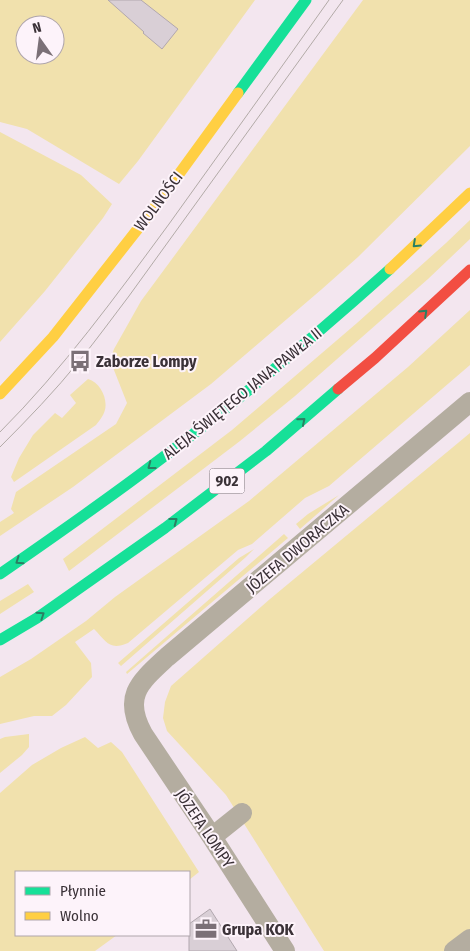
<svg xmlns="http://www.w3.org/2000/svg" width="470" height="951" viewBox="0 0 470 951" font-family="'Fira Sans Condensed',sans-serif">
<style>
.green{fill:#f1e1ad;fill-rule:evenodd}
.building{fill:#d9cfd6;stroke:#b1a7ae}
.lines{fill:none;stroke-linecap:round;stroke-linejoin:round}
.street{stroke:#b4ada0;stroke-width:20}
.fast{stroke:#16e098;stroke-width:11}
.slow{stroke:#ffcf43;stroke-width:11}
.jam{stroke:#f24e42;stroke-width:11}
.tram{stroke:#b2aaa7;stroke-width:1}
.oneway{stroke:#2a8063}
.labels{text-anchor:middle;stroke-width:4;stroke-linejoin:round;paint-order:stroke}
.shield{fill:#fdf3fa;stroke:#746b72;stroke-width:1}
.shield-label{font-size:15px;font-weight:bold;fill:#3a3137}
.street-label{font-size:16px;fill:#3a3137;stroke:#fdf3fa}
.poi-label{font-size:16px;font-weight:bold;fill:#3a3137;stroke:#fdf3fa;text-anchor:start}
</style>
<rect width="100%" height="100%" fill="#f3e6ef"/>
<path class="green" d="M0 0H255L138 161 119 184 27 129 0 122ZM25 25H55V55H25Z
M363 0H470V146L358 257 322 289 211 384 73 487 0 536V522L14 513 11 509 16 492 116 424 127 403 110 360 114 349 141 301Z
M0 132 81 175 112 204 103 218 45 291 0 342Z
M470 220V239L428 279 295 396 240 441 69 571 63 559 232 430 357 323 446 243Z
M470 310V365L329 486 305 498 252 544 238 550 128 643C109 651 106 641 94 629L75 642 91 663 92 677 66 705 52 716H34L0 724V677L31 659 86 621 115 597 249 501 408 367Z
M88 379C102 383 110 403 103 415 101 419 98 422 96 425L14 482 11 477 19 458 33 435 55 413 62 418 76 403 70 395Z
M470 433V951H324L226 795 167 731 163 718 165 702 171 686 270 599Z
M339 495 300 529 296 524 308 514Z
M284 534 288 538 127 674 126 672Z
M254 549 246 557 121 666 118 663 239 558Z
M28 584 34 592 0 614V601Z
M29 734V747L22 755 0 773V739L5 737Z
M85 737 98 748 111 742 122 752 199 872 189 880V872H16V935H117L95 951H0V793L32 765 61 748Z"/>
<path class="building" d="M108 0H141L178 29 162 49 143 33 144 32Z
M210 909 237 951H189V924Z"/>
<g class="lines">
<path class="street" d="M212 837 242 813
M285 951 212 837 143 734C122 696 140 682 167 657L470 402
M454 951 470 939"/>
<path class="fast" d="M238 93 306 0
M0 574C52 538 104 502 154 464 236 403 314 337 390 269
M0 640 37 618 165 528 266 451 338 389"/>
<path class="slow" d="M390 269 470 193
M0 394 53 337 155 207 238 93"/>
<path class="jam" d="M338 389 375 358 470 270"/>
<path class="tram" d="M0 432C63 369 116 296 169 224 222 150 276 75 329 0
M0 447C28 419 55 391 80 360 97 339 113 317 129 296L343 0"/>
</g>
<defs><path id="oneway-chevron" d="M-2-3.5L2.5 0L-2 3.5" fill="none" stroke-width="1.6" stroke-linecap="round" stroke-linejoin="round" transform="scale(1.25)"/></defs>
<g class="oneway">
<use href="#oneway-chevron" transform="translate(416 244) rotate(137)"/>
<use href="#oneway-chevron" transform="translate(424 313) rotate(-43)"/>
<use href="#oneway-chevron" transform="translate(302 421) rotate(-40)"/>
<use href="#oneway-chevron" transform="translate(151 466) rotate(143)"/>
<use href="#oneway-chevron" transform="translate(174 521) rotate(-37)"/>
<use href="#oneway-chevron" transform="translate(19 561) rotate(145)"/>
<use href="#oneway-chevron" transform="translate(41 615) rotate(-34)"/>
</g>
<defs>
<g id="bus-bare" transform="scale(1.725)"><path d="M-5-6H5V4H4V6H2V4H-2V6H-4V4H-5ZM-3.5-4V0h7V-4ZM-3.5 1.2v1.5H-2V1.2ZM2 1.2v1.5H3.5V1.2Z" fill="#7b7077" stroke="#fdf3fa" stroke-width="2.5" paint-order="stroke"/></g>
<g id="office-bare" transform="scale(1.725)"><path d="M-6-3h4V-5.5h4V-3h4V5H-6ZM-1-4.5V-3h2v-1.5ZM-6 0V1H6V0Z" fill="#7b7077" stroke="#fdf3fa" stroke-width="2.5" paint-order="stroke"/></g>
</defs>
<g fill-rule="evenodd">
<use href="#bus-bare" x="80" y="361"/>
<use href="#office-bare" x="206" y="929"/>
</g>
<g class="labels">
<rect class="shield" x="209.5" y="468.5" width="35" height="25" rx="4"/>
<g class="shield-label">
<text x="227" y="486">902</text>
</g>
<g class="street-label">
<text transform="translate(158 201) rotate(-53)" y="6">WOLNOŚCI</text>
<text transform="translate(242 393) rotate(-39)" y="6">ALEJA ŚWIĘTEGO JANA PAWŁA II</text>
<text transform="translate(297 548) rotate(-40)" y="6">JÓZEFA DWORACZKA</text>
<text transform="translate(205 828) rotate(56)" y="6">JÓZEFA LOMPY</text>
</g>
<g class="poi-label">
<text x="96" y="367">Zaborze Lompy</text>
<text x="222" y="935">Grupa KOK</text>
</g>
</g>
<rect x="15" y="871" width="175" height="65" fill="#fdf3fa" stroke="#afa5ac"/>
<rect x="25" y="887" width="25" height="8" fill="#16e098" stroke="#afa5ac"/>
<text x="60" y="896" font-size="15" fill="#3a3137">Płynnie</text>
<rect x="25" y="912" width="25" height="8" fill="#ffcf43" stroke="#afa5ac"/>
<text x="60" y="921" font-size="15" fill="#3a3137">Wolno</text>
<g transform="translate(40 40) rotate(346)"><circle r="24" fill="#fdf3fa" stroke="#afa5ac"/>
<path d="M0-4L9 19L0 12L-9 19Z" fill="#7b7077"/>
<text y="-8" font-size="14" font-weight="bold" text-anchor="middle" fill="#3a3137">N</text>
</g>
</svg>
